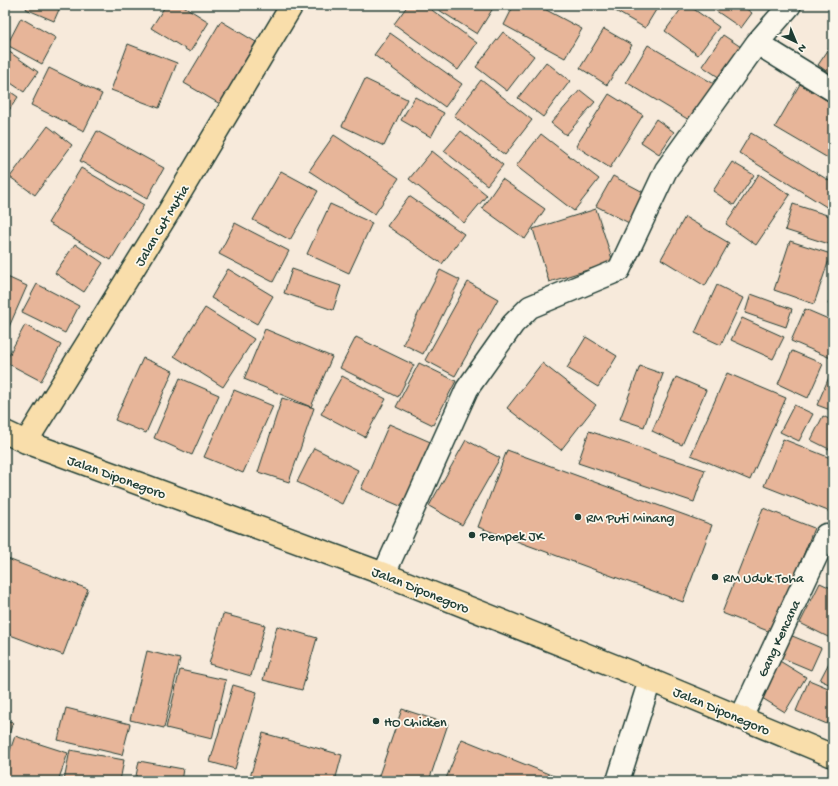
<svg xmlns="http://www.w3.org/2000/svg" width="838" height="786" viewBox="0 0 838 786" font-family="'Gochi Hand',sans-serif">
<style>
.building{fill:#e7b599;stroke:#1f3d34}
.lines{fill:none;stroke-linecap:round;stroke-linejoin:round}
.minor-casing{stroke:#1f3d34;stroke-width:25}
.major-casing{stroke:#1f3d34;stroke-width:25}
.minor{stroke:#fbf7ec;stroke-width:22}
.major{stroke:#f9deab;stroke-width:22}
.poi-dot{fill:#1f3d34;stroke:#fbf7ec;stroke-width:1.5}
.labels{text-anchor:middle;stroke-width:3.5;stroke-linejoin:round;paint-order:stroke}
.street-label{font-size:14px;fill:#1f3d34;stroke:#fbf7ec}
.poi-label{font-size:14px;fill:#1f3d34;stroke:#fbf7ec;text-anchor:start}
</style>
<rect width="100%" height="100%" fill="#f7eadb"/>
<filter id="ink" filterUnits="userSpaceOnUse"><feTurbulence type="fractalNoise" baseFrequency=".025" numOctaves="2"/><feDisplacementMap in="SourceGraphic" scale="8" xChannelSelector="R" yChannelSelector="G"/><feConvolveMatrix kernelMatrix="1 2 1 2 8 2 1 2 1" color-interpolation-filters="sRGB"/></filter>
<g filter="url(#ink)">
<path class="building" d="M5 5H11L5 18Z
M28 5H61L54 21 26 9Z
M166 5H182L209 22 190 52 151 28Z
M408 5H425L477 43 458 70 394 24Z
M431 5H495L477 34Z
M514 5H537L582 29 565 58 504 25Z
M605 5H659L645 28Z
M684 5H688L719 27 698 55 665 31Z
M714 5H741L752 13 741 28 712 8Z
M21 18 56 38 42 64 7 45Z
M221 21 256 42 220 104 184 83Z
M604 29 632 45 607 85 580 68Z
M503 32 534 56 507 91 476 67Z
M390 33 462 84 445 107 374 55Z
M723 35 744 49 723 80 702 66Z
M833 43V76L818 65Z
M128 44 177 63 159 108 111 90Z
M648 45 716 85 694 123 626 82Z
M8 51 38 72 24 92 5 79V56Z
M546 62 570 81 543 117 518 98Z
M49 68 102 94 84 131 31 105Z
M365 79 407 99 384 146 342 126Z
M481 80 532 120 505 155 454 116Z
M800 84 833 104V161L775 127Z
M5 88 18 97 5 116Z
M580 90 595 102 566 135 551 123Z
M609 94 643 115 610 168 576 146Z
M415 97 444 113 431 137 401 120Z
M656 119 674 132 659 154 641 142Z
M48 126 72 145 35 195 10 177Z
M97 131 164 168 147 199 80 161Z
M461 131 503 165 487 185 444 151Z
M751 133 833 183V211L739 153Z
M541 134 599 179 574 211 516 166Z
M334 135 399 178 375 214 309 171Z
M432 151 487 195 464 223 409 179Z
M732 162 754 175 734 205 713 191Z
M81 168 144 205 111 260 48 223Z
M281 171 318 191 290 240 253 220Z
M759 174 790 195 756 245 726 224Z
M613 176 645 193 629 223 596 206Z
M502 179 545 209 525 239 482 208Z
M409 196 464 234 442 264 387 226Z
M330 204 372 223 349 273 307 254Z
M793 204 833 217 832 245 785 230Z
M596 209 613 262 549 282 533 229Z
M685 217 729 243 705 286 661 259Z
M235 223 289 251 273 282 219 254Z
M790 241 831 254 814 304 774 290Z
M75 244 103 263 84 292 55 273Z
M228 269 273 296 257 324 211 298Z
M292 269 341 286 333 310 284 293Z
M440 270 460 280 423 354 403 344Z
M5 276 27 286 5 336Z
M468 282 498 299 455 376 425 360Z
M37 284 79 306 65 333 22 312Z
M717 285 743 298 721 345 695 333Z
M833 292V306L828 304Z
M751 294 792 309 786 327 745 313Z
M205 308 254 339 223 387 174 356Z
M805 309 833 321V359L791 341Z
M742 318 784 337 773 359 731 340Z
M25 325 61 345 41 381 5 362Z
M265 329 332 357 311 407 244 379Z
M356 337 414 365 398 397 340 368Z
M586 337 617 356 598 387 567 368Z
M792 351 823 364 808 398 778 384Z
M143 358 173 371 146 433 115 420Z
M419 363 456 381 433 425 396 407Z
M542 363 596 405 561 450 507 408Z
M640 366 663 374 644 427 620 419Z
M833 368V411L817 405Z
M727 373 786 398 750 480 691 455Z
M342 376 386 399 365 437 321 414Z
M676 377 706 390 682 445 652 431Z
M180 378 219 395 192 455 154 438Z
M234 390 273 406 243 473 204 457Z
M282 398 314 408 289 482 258 472Z
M794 405 813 414 799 441 780 432Z
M823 416 833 421V451L811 440Z
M389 424 435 444 407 509 361 489Z
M589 431 705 470 694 502 578 463Z
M783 439 833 459V513L764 486Z
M466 440 500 458 462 525 429 506Z
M314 448 358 470 342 504 297 482Z
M507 450 712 525 683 602 478 527Z
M763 508 814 528 773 633 722 613Z
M5 558 88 589 63 655 5 633Z
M820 583 833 589V631L830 638 800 623Z
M223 614 265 625 251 676 209 664Z
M277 626 317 638 302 690 263 680Z
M790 635 821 648 811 670 780 657Z
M147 651 180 659 164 728 130 720Z
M833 655V686L820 680Z
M778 660 806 677 785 712 757 695Z
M180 670 226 680 212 739 166 728Z
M809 680 833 690V709L827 724 796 711Z
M233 685 257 692 235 769 210 762Z
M66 708 130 724 122 755 58 740Z
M402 709 448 724 429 781H377Z
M5 720 13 722 5 746Z
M263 733 342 755 335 781H264L250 777Z
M15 736 68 753 58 781H5V765Z
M462 739 566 781H445Z
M70 750 124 760 120 781H64Z
M139 761 183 769 181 781H135Z"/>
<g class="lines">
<g class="minor-casing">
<path id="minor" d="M757 43 833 90
M384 574 467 389 513 324 530 307 619 270 666 170 757 43 790 5
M741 718 826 535
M618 781 650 680"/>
</g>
<g class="major-casing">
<path id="major" d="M5 432 26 442 384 574 650 680 833 756
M26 442 168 213 292 5"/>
</g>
<use href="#minor" class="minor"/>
<use href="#major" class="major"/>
</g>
</g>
<g class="poi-dot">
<circle cx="578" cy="517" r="4"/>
<circle cx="472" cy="535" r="4"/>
<circle cx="715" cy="577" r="4"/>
<circle cx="376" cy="721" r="4"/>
</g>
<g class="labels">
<g class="street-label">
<text transform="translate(161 225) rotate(-59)" y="5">Jalan Cut Mutia</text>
<text transform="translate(117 476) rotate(20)" y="5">Jalan Diponegoro</text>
<text transform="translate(421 589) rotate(22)" y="5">Jalan Diponegoro</text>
<text transform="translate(778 638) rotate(-65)" y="5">Gang Kencana</text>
<text transform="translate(722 710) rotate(23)" y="5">Jalan Diponegoro</text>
</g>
<g class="poi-label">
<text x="586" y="522">RM Puti Minang</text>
<text x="480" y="540">Pempek JK</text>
<text x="723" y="582">RM Uduk Toha</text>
<text x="384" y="726">HO Chicken</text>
</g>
</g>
<rect width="838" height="786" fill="none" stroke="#fbf7ec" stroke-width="20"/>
<rect x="10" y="10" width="818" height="766" fill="none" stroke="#1f3d34" stroke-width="1.5" filter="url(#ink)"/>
<g transform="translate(796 42) rotate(136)" stroke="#fbf7ec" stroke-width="3" paint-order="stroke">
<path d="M0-3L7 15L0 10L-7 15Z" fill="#1f3d34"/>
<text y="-6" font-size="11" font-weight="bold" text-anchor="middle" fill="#1f3d34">N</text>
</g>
</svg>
